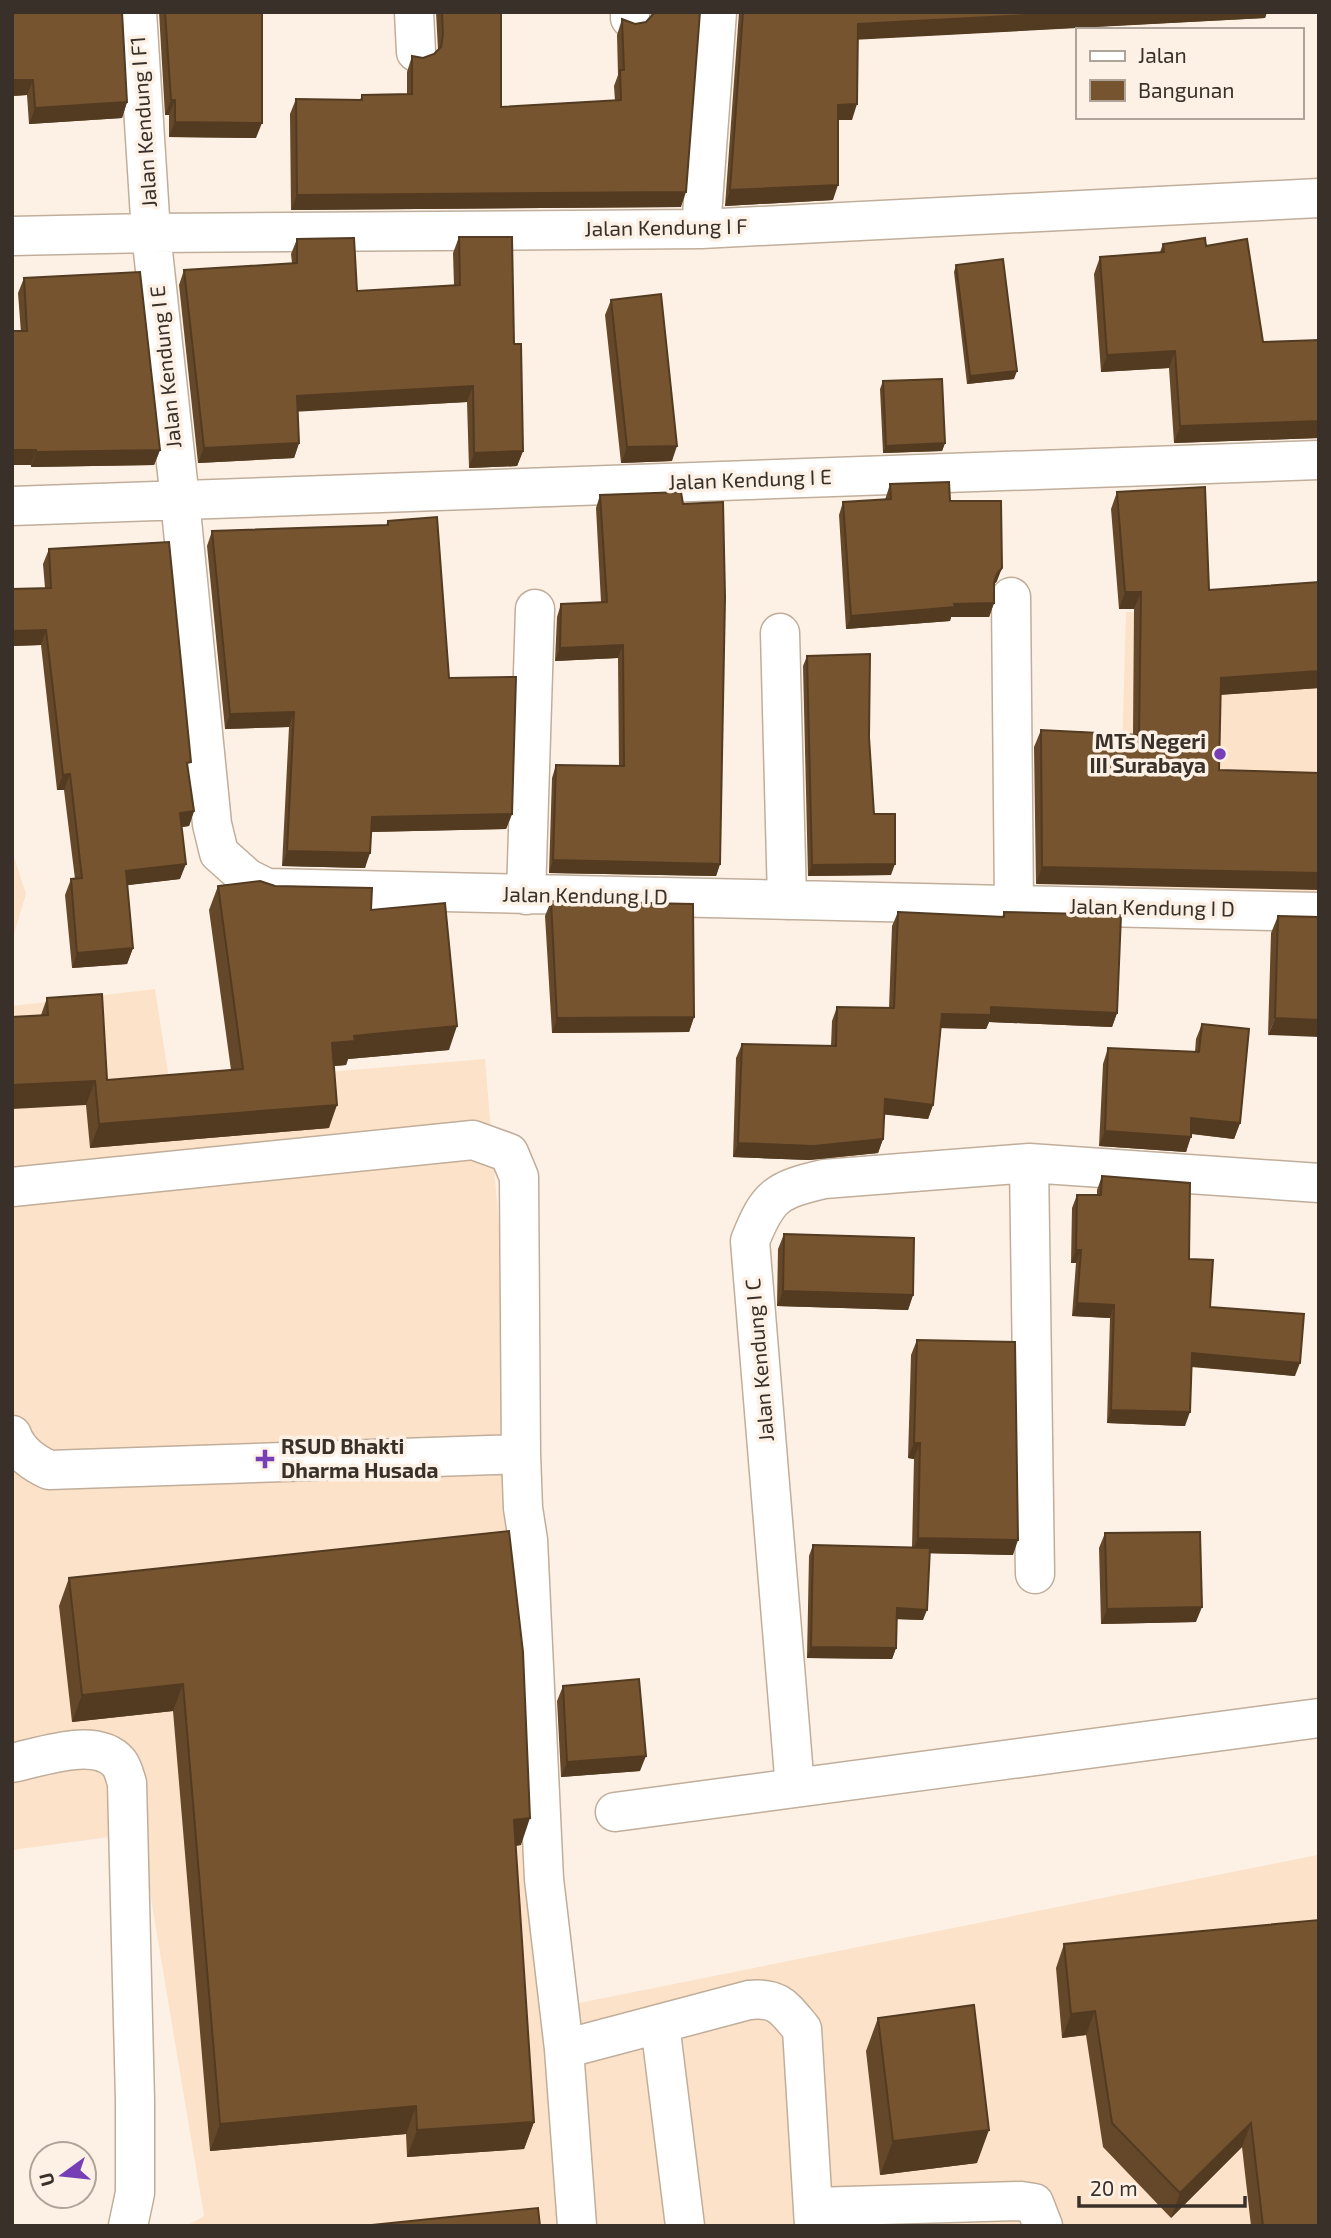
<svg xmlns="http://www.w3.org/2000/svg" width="1331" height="2238" viewBox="0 0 1331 2238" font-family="'Exo 2',sans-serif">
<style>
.built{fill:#fce2c9}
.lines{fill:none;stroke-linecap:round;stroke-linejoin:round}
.minor-casing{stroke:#c0ae9b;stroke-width:41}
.minor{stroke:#fff;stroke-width:38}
.wall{fill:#654829}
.shaded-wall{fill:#533b22}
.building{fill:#765430;stroke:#533b22;stroke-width:2}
.poi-dot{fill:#763fb6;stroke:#fdf1e6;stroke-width:2.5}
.labels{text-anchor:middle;stroke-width:7;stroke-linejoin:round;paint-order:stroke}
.street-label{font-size:21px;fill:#383029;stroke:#fdf1e6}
.poi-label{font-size:21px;font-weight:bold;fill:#383029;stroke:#fdf1e6;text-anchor:end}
</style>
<rect width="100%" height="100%" fill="#fdf1e6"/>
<path class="built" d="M1319 595V899L1118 896 1126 612H1200Z
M12 851 26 894 12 941Z
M155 989 170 1085 485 1059 564 2006 1317 1855 1319 1884V2226H186L204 2216 140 1833 12 1850V1006Z"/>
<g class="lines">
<g class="minor-casing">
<path id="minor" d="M137 12 151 233 180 500 212 824 219 853 247 878 267 888 1319 912
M414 12 416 52
M630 12V18
M701 229 717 12
M12 236 151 233 701 229 1319 198
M12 506 1319 460
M1011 597 1014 905
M780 633 787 900
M526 895 535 609
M1029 1163 1035 1574
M12 1187 473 1140 509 1153 519 1177 521 1454 523 1508 528 1540 544 1879 564 2049 749 2000C779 1997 784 2008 802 2029L814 2226
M12 1435C18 1452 34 1463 49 1470L521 1454
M12 1763C41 1757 97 1736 119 1763 123 1768 125 1777 127 1783L135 2100V2193L128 2226
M795 1788 750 1241C768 1195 777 1190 824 1179L1029 1163 1319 1183
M615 1812 1319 1718
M660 2024 685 2226
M564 2049 577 2226
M813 2207 1021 2201 1034 2203 1043 2226"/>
</g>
<use href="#minor" class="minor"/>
</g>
<path class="wall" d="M12 12 127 102 122 118 29 124 27 95 12 96Z
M159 12H262L256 138 169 137V115H165Z
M436 12H501V107L615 101 614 86 618 75 617 35 622 19 635 24 646 22 652 16 651 12H700L681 207 291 210 290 114 296 99 360 100 362 95 407 94V72L412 56 423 58 434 54 438 50Z
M739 12H1267L1265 18 858 39 852 120H838L833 200 725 206Z
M459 237 514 344 523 451 517 466 469 468 467 402 298 411 299 443 294 458 198 463 179 285 184 270 292 263 291 254 297 239 357 291 454 285 453 253Z
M1163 244 1206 246 1263 342 1319 340V438L1174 443 1169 368 1101 372 1094 274 1100 257 1160 252Z
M956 265 1014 379 967 384 954 272Z
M24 278 160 450 154 465 31 467 18 293Z
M611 300 672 461 621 463 605 315Z
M883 381 945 443 942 451 883 453 880 389Z
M890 484 950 501 997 581 994 584V603L989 617H951L950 621 846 629 839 515 843 502 885 500Z
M1117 492 1209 590 1319 688 1220 695 1036 884 1034 747 1041 730 1133 734 1134 609H1119L1111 509Z
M600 495 720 864 716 876 549 873 552 778 556 765 619 766 618 658 555 661 557 617 561 604 601 602 596 508Z
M388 521 449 678 512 814 506 829 371 832 365 868 282 866 289 727 225 729 207 546 212 531 386 525Z
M49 549 188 769 194 811 189 826 182 827 180 879 127 885 133 948 127 964 72 968 65 895 71 879H75L64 790H57L41 645 12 646V589L45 588 43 564Z
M807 656 869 737 874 814 891 875 808 876 803 666Z
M218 886H275L371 910 449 1050 348 1059 346 1065 334 1066 329 1128 90 1148 86 1105 41 1015 47 998 107 1080 231 1070 209 910Z
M551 901 694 1017 689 1032 552 1033 545 916Z
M898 912 1002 917 1004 912 1117 1013 1112 1027 989 1022 986 1029 941 1028 933 1105 928 1119 884 1114 883 1139 878 1153 809 1160 733 1157 736 1058 742 1044 831 1046 832 1021 837 1007 889 1008 892 926Z
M1278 916 1319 917 1268 1035 1271 933Z
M1202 1024 1240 1123 1234 1139 1191 1134 1186 1152 1099 1146 1103 1064 1108 1048 1195 1052 1196 1039Z
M1102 1176 1189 1259 1210 1307 1295 1376 1191 1367 1185 1426 1107 1423 1110 1318 1072 1316 1076 1263H1071L1072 1208 1077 1195H1097V1190Z
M784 1234 913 1295 908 1310 777 1306 778 1249Z
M917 1340 1013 1555 930 1553 923 1620 896 1619V1648L892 1659 807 1658 809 1556 813 1545 912 1548 914 1459 908 1458 911 1355Z
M1105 1533 1196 1622 1101 1624 1099 1548Z
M69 1578 521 1845 515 1846 534 2122 524 2149 407 2157 406 2134 210 2151 173 1711 72 1722 59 1606Z
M563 1686 640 1771 561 1777 557 1701Z
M1319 1920V2226H1251L1242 2147 1171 2218 1103 2147 1086 2035 1062 2038 1056 1968 1064 1944Z
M878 2018 977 2163 880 2175 866 2051Z"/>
<path class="shaded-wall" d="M1084 12H1267L1265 18 852 40 858 24Z
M12 80H33L27 95 12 96Z
M171 100H175L169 115H165Z
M127 102 122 118 29 124 35 108Z
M857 104 852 120H832L838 105Z
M175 122 262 123 256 138 169 137Z
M838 185 833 200 725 206 730 190Z
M686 192 681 207 291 210 297 195Z
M1175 351 1169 368 1101 372 1107 355Z
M1017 371 1014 379 967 384 970 376Z
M473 386 467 402 292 412 297 396Z
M1319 421 1318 438 1174 443 1180 426Z
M299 443 294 458 198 463 204 448Z
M945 443 942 451 883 453 886 446Z
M677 446 672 461 621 463 627 447Z
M12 450H36L31 465H12Z
M160 450 154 465 31 467 36 452Z
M523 451 517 466 469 468 474 453Z
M1002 568 997 581 992 587 997 574Z
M1125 592H1141L1134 609H1119Z
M994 603 989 617H951L950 621 846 629 851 616 954 604Z
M46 630 41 645 12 646V631Z
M623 645 618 658 555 661 560 648Z
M1319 671V688L1215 695 1221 678Z
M294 712 289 727 225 729 230 714Z
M70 774 64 790H57L63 775Z
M194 811 189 826 175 828 180 813Z
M512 814 506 829 366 832 372 817Z
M287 851 370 853 365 868 282 866Z
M553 860 720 864 716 876 549 873Z
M186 864 180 879 121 886 126 871Z
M895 864 891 875 808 876 812 865Z
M1042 867 1319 873V890L1036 884Z
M133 948 127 964 72 968 77 953Z
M991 1007 1117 1013 1112 1027 989 1022 986 1029 937 1028 942 1014Z
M694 1017 689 1032 552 1033 557 1018Z
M1275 1018 1319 1020V1037L1268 1035Z
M457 1026 449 1050 348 1059 346 1065 323 1067 332 1043 354 1036Z
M95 1081 86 1105 12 1109V1085Z
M885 1099 933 1105 928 1119 879 1114Z
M337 1105 329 1128 90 1148 99 1124Z
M1191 1118 1240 1123 1234 1139 1186 1133Z
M1105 1131 1191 1137 1186 1152 1099 1146Z
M883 1139 878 1153 809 1160 733 1157 738 1143Z
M1076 1250H1081L1076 1263H1071Z
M783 1291 913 1295 908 1310 777 1306Z
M1077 1303 1114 1305 1110 1318 1072 1316Z
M1192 1353 1300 1363 1295 1376 1187 1366Z
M1111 1410 1190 1412 1185 1426 1107 1423Z
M914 1443H920L914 1459 908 1458Z
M918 1538 1018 1540 1013 1555 912 1553Z
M1202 1607 1196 1622 1101 1624 1107 1609Z
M897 1608 927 1610 923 1620 893 1619Z
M811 1647 896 1648 892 1659 807 1658Z
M183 1684 173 1711 72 1722 82 1695Z
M646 1756 640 1771 561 1777 567 1762Z
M530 1818 521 1845 504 1847 514 1820Z
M1095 2011 1086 2035 1062 2038 1071 2014Z
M416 2106 406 2134 210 2151 220 2124Z
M534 2122 524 2149 407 2157 417 2130Z
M1251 2123 1242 2147 1171 2218 1180 2193Z
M989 2130 977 2163 880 2175 893 2141Z"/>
<path class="building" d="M12 12H122L127 102 35 108 33 80H12Z
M165 12H262V123L175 122V100H171Z
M442 12H501V107L621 100 620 70H624L622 19 635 24 646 22 655 12H700L686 192 297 195 296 99 362 100V95L412 94V56L423 58 434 54 441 47 443 35Z
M743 12H1084L858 24 857 104 838 105V185L730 190Z
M459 237H512L514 344H521L523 451 474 453 473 386 297 396 299 443 204 448 184 270 297 263V239L354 238 357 291 460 285Z
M1205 238 1206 246 1247 239 1263 342 1319 340V421L1180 426 1175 351 1107 355 1100 257 1164 252 1163 244Z
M1003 259 1017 371 970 376 956 265Z
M140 272 160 450 36 452V450H12V331H27L24 278Z
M661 294 677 446 627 447 611 300Z
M942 379 945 443 886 446 883 381Z
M949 482 950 501H1001L1002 568 997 574 994 583V603L954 604 955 607 851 616 843 502 891 499 890 484Z
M1205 487 1209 590 1319 582V671L1221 678 1219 770 1319 773V873L1042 867 1041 730 1139 735 1141 592H1125L1117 492Z
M681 492 683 504 723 502 725 597 720 864 553 860 556 765 624 766 623 645 560 648 561 604 607 602 600 495Z
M437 517 449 678 516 677 512 814 372 817 370 853 287 851 294 712 230 714 212 531 388 525V521Z
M169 542 191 762 187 763 194 811 180 813 186 864 126 871 133 948 77 953 71 879 82 878 70 774 63 775 46 630 12 631V589L51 588 49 549Z
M870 654 869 737 874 814H895V864L812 865 807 656Z
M260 881 275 886 372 888 371 910 445 903 457 1026 354 1036 355 1041 332 1043 337 1105 99 1124 95 1081 12 1085V1017L48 1015 47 998 102 994 107 1080 243 1069 218 886Z
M551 901 693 904 694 1017 557 1018Z
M898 912 1004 917V912L1121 915 1117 1013 991 1007V1015L942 1014 933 1105 885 1099 883 1139 814 1146 738 1143 742 1044 836 1046 837 1007 894 1008Z
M1278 916 1319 917V1020L1275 1018Z
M1202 1024 1249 1029 1240 1123 1191 1118V1137L1105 1131 1108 1048 1199 1052Z
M1102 1176 1190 1183 1189 1259 1213 1260 1210 1307 1304 1314 1300 1363 1192 1353 1190 1412 1111 1410 1114 1305 1077 1303 1081 1250H1076L1077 1195H1101Z
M784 1234 914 1238 913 1295 783 1291Z
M917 1340 1015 1342 1018 1540 918 1538 920 1443H914Z
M509 1531 523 1652 530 1818 514 1820 534 2122 417 2130 416 2106 220 2124 183 1684 82 1695 69 1578Z
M1200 1532 1202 1607 1107 1609 1105 1533Z
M813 1545 930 1548 927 1610 897 1608 896 1648 811 1647Z
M639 1679 646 1756 567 1762 563 1686Z
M1319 1920V2226H1263L1251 2123 1180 2193 1112 2123 1095 2011 1071 2014 1064 1944Z
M974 2005 989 2130 893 2141 878 2018Z
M538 2208 540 2226H362Z"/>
<g class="poi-dot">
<circle cx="1220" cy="754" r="7"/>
<path d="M261.5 1448.5h7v7h7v7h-7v7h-7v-7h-7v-7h7z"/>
</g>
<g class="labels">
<g class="street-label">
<text transform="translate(144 122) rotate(-94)" y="7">Jalan Kendung I F1</text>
<text transform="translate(666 228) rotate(-1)" y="7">Jalan Kendung I F</text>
<text transform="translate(166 367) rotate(-96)" y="7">Jalan Kendung I E</text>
<text transform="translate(750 480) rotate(-2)" y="7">Jalan Kendung I E</text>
<text transform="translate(585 896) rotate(1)" y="7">Jalan Kendung I D</text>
<text transform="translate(1152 908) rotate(1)" y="7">Jalan Kendung I D</text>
<text transform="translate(760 1360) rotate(-95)" y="7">Jalan Kendung I C</text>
</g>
<g class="poi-label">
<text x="1206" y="749">MTs Negeri<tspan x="1206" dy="24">III Surabaya</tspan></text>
<text x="281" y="1454" text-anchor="start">RSUD Bhakti<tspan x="281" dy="24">Dharma Husada</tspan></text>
</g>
</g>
<rect width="1331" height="2238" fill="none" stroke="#383029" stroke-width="28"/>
<rect x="1076" y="28" width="228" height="91" fill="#fdf1e6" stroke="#aea49a" stroke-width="2"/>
<rect x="1090" y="51" width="35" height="10" fill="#ffffff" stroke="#aea49a" stroke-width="2"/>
<text x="1138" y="63" font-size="21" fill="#383029">Jalan</text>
<rect x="1090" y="80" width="35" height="21" fill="#765430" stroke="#aea49a" stroke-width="2"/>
<text x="1138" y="98" font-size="21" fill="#383029">Bangunan</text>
<g transform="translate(63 2175) rotate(255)"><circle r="33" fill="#fdf1e6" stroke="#aea49a" stroke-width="2"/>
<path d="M0-5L12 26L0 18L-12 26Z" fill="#763fb6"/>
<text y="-10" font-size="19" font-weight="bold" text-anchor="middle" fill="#383029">U</text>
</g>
<path d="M1079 2196v10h166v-10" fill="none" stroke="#383029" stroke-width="3.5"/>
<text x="1090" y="2196" font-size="21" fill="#383029" stroke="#fdf1e6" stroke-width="5" paint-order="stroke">20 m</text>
</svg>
